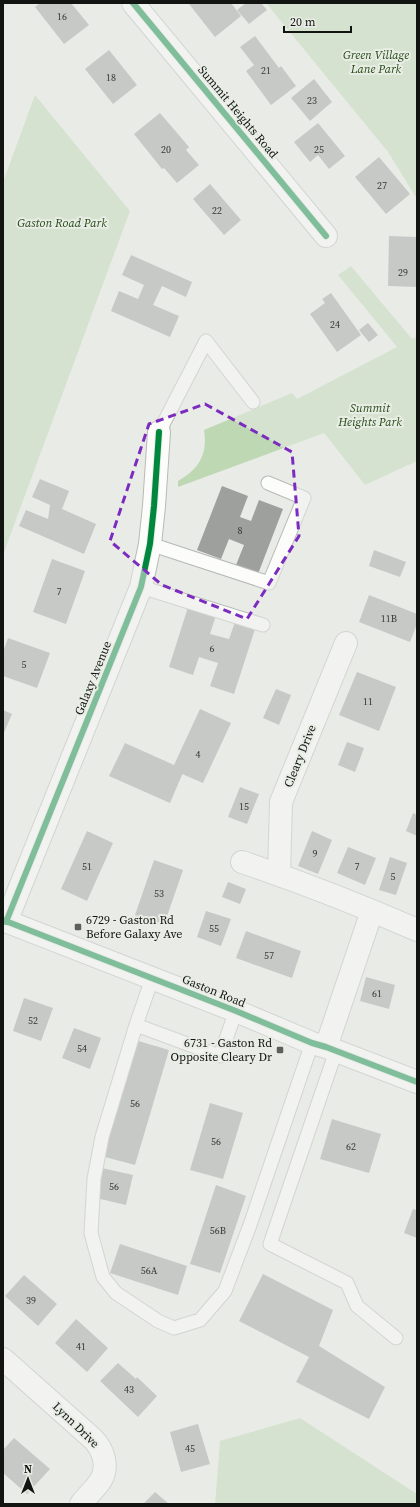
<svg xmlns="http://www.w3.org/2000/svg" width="420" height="1507" viewBox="0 0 420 1507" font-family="'Source Serif 4',serif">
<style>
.green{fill:#bfd8b4}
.building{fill:#9ea09d}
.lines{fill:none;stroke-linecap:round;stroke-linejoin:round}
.service-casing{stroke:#b8bab6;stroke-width:15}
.minor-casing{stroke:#b8bab6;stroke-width:24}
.service{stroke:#fcfcfb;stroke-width:13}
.minor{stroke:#fcfcfb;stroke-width:22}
.cycleway-casing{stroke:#e8ede5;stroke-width:8}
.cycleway{stroke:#00873e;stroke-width:6}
.marked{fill:none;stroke:#7b2cbf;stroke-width:3;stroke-dasharray:8 5;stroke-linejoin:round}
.poi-dot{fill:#5d5f5c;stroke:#e8ede5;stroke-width:1.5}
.labels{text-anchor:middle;stroke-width:4;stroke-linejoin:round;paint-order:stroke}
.number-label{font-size:10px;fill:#353734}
.park-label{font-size:12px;font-style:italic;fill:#264b15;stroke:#e8ede5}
.street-label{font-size:12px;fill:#121411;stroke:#e8ede5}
.poi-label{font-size:12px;fill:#121411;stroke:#e8ede5;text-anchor:start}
</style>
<rect width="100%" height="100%" fill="#e9ebe7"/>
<path class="green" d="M266 3H417V199L388 152Z
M35 95 130 211 3 555V182Z
M351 266 412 339 417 337V461L365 485 324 433 178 487V481C199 469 208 454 204 430L292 393 297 399 397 347 338 275Z
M300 1418 417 1494V1504H215L220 1441Z"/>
<path class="building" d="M40 3H71L89 25 64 44 35 7Z
M190 3H231L241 16 215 37 189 4Z
M246 3H261L267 10 249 24 237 10Z
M255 36 279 68 281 66 296 86 271 105 246 71 254 65 240 47Z
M109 50 137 85 113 104 85 69Z
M314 79 332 102 310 121 291 98Z
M160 113 189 147 186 150 199 165 177 183 164 168 162 169 134 134Z
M318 123 345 156 329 169 318 155 310 162 294 142Z
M379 157 410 194 386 214 355 177Z
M210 184 241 220 224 235 193 199Z
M389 236 417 237V287L388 286Z
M131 255 192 282 186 297 162 286 153 305 179 316 170 337 111 311 119 291 138 299 144 285 122 275Z
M331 293 361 335 337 352 310 314 325 303 322 299Z
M368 323 378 335 369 342 359 330Z
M40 479 69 491 62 509 96 524 84 554 19 526 26 510 48 519 50 505 32 497Z
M222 486 248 496 240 517 251 521 259 500 283 509 258 574 236 565 244 545 229 539 221 559 197 550Z
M374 550 406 562 400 577 369 566Z
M52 559 85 571 66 624 33 612Z
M369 595 417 614V624L410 642 359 622Z
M189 604 217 612 210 634 229 639 235 622 255 629 234 694 210 686 218 663 199 657 193 675 169 667Z
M8 638 50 653 37 688 3 676V652Z
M357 672 396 687 379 731 339 715Z
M276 689 291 695 279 725 263 718Z
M200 709 231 723 203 783 182 774V775L170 803 109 776 125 743 174 765Z
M3 710 12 714 3 735Z
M347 742 364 748 355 772 338 765Z
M240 787 259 794 247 824 228 817Z
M413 813 417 815V836L406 831Z
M87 831 113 843 87 901 61 889Z
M312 831 332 840 318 874 298 866Z
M348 847 376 858 365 885 337 873Z
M390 857 407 863 396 895 379 890Z
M154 860 183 870 164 925 135 915Z
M228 882 246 889 240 904 222 897Z
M206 911 231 919 221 946 197 937Z
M246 931 301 951 292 978 236 958Z
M366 977 395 985 389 1009 360 1001Z
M24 998 53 1008 41 1041 13 1031Z
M74 1028 101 1038 90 1069 62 1058Z
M135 1040 169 1050 135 1165 101 1156Z
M210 1103 243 1113 223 1179 190 1170Z
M332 1119 381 1134 369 1173 320 1159Z
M102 1168 133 1175 126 1205 96 1198Z
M216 1185 246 1196 220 1273 190 1264Z
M413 1209 417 1210V1238L404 1233Z
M120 1244 187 1266 178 1295 110 1273Z
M263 1274 333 1310 319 1346 385 1387 369 1419 296 1382 309 1357 239 1321Z
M24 1275 57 1304 38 1326 5 1296Z
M76 1319 108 1348 87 1372 55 1343Z
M118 1363 136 1379 137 1377 157 1396 138 1417 100 1381Z
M198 1424 210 1464 181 1472 170 1432Z
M14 1438 50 1469 27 1494 3 1473V1450Z
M155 1492 169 1504H143Z"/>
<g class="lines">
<g class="service-casing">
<path id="service" d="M159 432 206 341 253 402
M150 544 269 583 304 498 268 483
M141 587 263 625
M236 1011 220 1056 136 1025 102 1137 94 1179 91 1233 103 1277 116 1293 158 1321 174 1328 200 1320 225 1291 250 1225 312 1043
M136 1025 152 979
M336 1051 270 1244 347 1283 357 1306 396 1338"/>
</g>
<g class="minor-casing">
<path id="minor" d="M133 3 326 236
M242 862C301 882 360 905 417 930
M279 875 281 802 346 643
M3 920 236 1011 312 1043 326 1047 417 1082
M6 922 141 587 150 544 154 506 159 432
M326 1047 372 911
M3 1359 93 1439C103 1449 109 1466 101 1480 96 1488 87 1496 81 1504"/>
</g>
<use href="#service" class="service"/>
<use href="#minor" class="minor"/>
<g class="cycleway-casing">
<path id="cycleway" d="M133 3 326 236
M3 920 236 1011 312 1043 326 1047 417 1082
M6 922 141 587 150 544 154 506 159 432"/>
</g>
<use href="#cycleway" class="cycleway"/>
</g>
<path d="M0 0H420V1507H0ZM205 404 292 452 299 536 247 619 162 585 110 541 149 424Z" fill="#e9ebe7" fill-opacity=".55" fill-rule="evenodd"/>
<path class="marked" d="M205 404 292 452 299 536 247 619 162 585 110 541 149 424Z"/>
<g class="poi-dot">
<rect x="74" y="923" width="8" height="8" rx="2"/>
<rect x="276" y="1046" width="8" height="8" rx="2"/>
</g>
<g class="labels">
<g class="number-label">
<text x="62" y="20">16</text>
<text x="266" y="74">21</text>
<text x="111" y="81">18</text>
<text x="312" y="104">23</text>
<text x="166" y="153">20</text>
<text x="319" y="153">25</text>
<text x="382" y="189">27</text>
<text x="217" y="214">22</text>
<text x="403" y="276">29</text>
<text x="335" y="328">24</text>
<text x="240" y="534">8</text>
<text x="59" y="595">7</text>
<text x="389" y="622">11B</text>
<text x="212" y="652">6</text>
<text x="24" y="668">5</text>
<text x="368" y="705">11</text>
<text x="198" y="758">4</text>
<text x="244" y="810">15</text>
<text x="315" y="857">9</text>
<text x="87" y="870">51</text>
<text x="357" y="870">7</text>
<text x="393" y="880">5</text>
<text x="159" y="897">53</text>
<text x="214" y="932">55</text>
<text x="269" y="959">57</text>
<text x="377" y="997">61</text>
<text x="33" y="1024">52</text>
<text x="82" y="1052">54</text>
<text x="135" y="1107">56</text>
<text x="216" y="1145">56</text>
<text x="351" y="1150">62</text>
<text x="114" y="1190">56</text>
<text x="218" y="1234">56B</text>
<text x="149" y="1274">56A</text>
<text x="31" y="1304">39</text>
<text x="81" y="1350">41</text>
<text x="129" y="1393">43</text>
<text x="190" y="1452">45</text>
</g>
<g class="park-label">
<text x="376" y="59">Green Village<tspan x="376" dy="14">Lane Park</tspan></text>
<text x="62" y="227">Gaston Road Park</text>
<text x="370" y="412">Summit<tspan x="370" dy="14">Heights Park</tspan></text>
</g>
<g class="street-label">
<text transform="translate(238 112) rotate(50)" y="4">Summit Heights Road</text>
<text transform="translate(93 678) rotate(-68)" y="4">Galaxy Avenue</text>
<text transform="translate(300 756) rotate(-68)" y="4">Cleary Drive</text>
<text transform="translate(214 991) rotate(22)" y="4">Gaston Road</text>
<text transform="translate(76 1425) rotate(44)" y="4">Lynn Drive</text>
</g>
<g class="poi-label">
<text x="86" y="924">6729 - Gaston Rd<tspan x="86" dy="14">Before Galaxy Ave</tspan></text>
<text x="272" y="1047" text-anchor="end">6731 - Gaston Rd<tspan x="272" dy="14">Opposite Cleary Dr</tspan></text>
</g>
</g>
<rect width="420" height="1507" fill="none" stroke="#121411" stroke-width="8"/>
<g transform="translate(28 1479)" stroke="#e8ede5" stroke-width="3" paint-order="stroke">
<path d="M0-3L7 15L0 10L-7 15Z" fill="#121411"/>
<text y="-6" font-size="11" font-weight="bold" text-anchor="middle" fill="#121411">N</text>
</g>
<path d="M284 26v6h67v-6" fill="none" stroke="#121411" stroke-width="2"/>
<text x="290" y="26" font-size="12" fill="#121411" stroke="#e8ede5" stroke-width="3" paint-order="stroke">20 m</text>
</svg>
